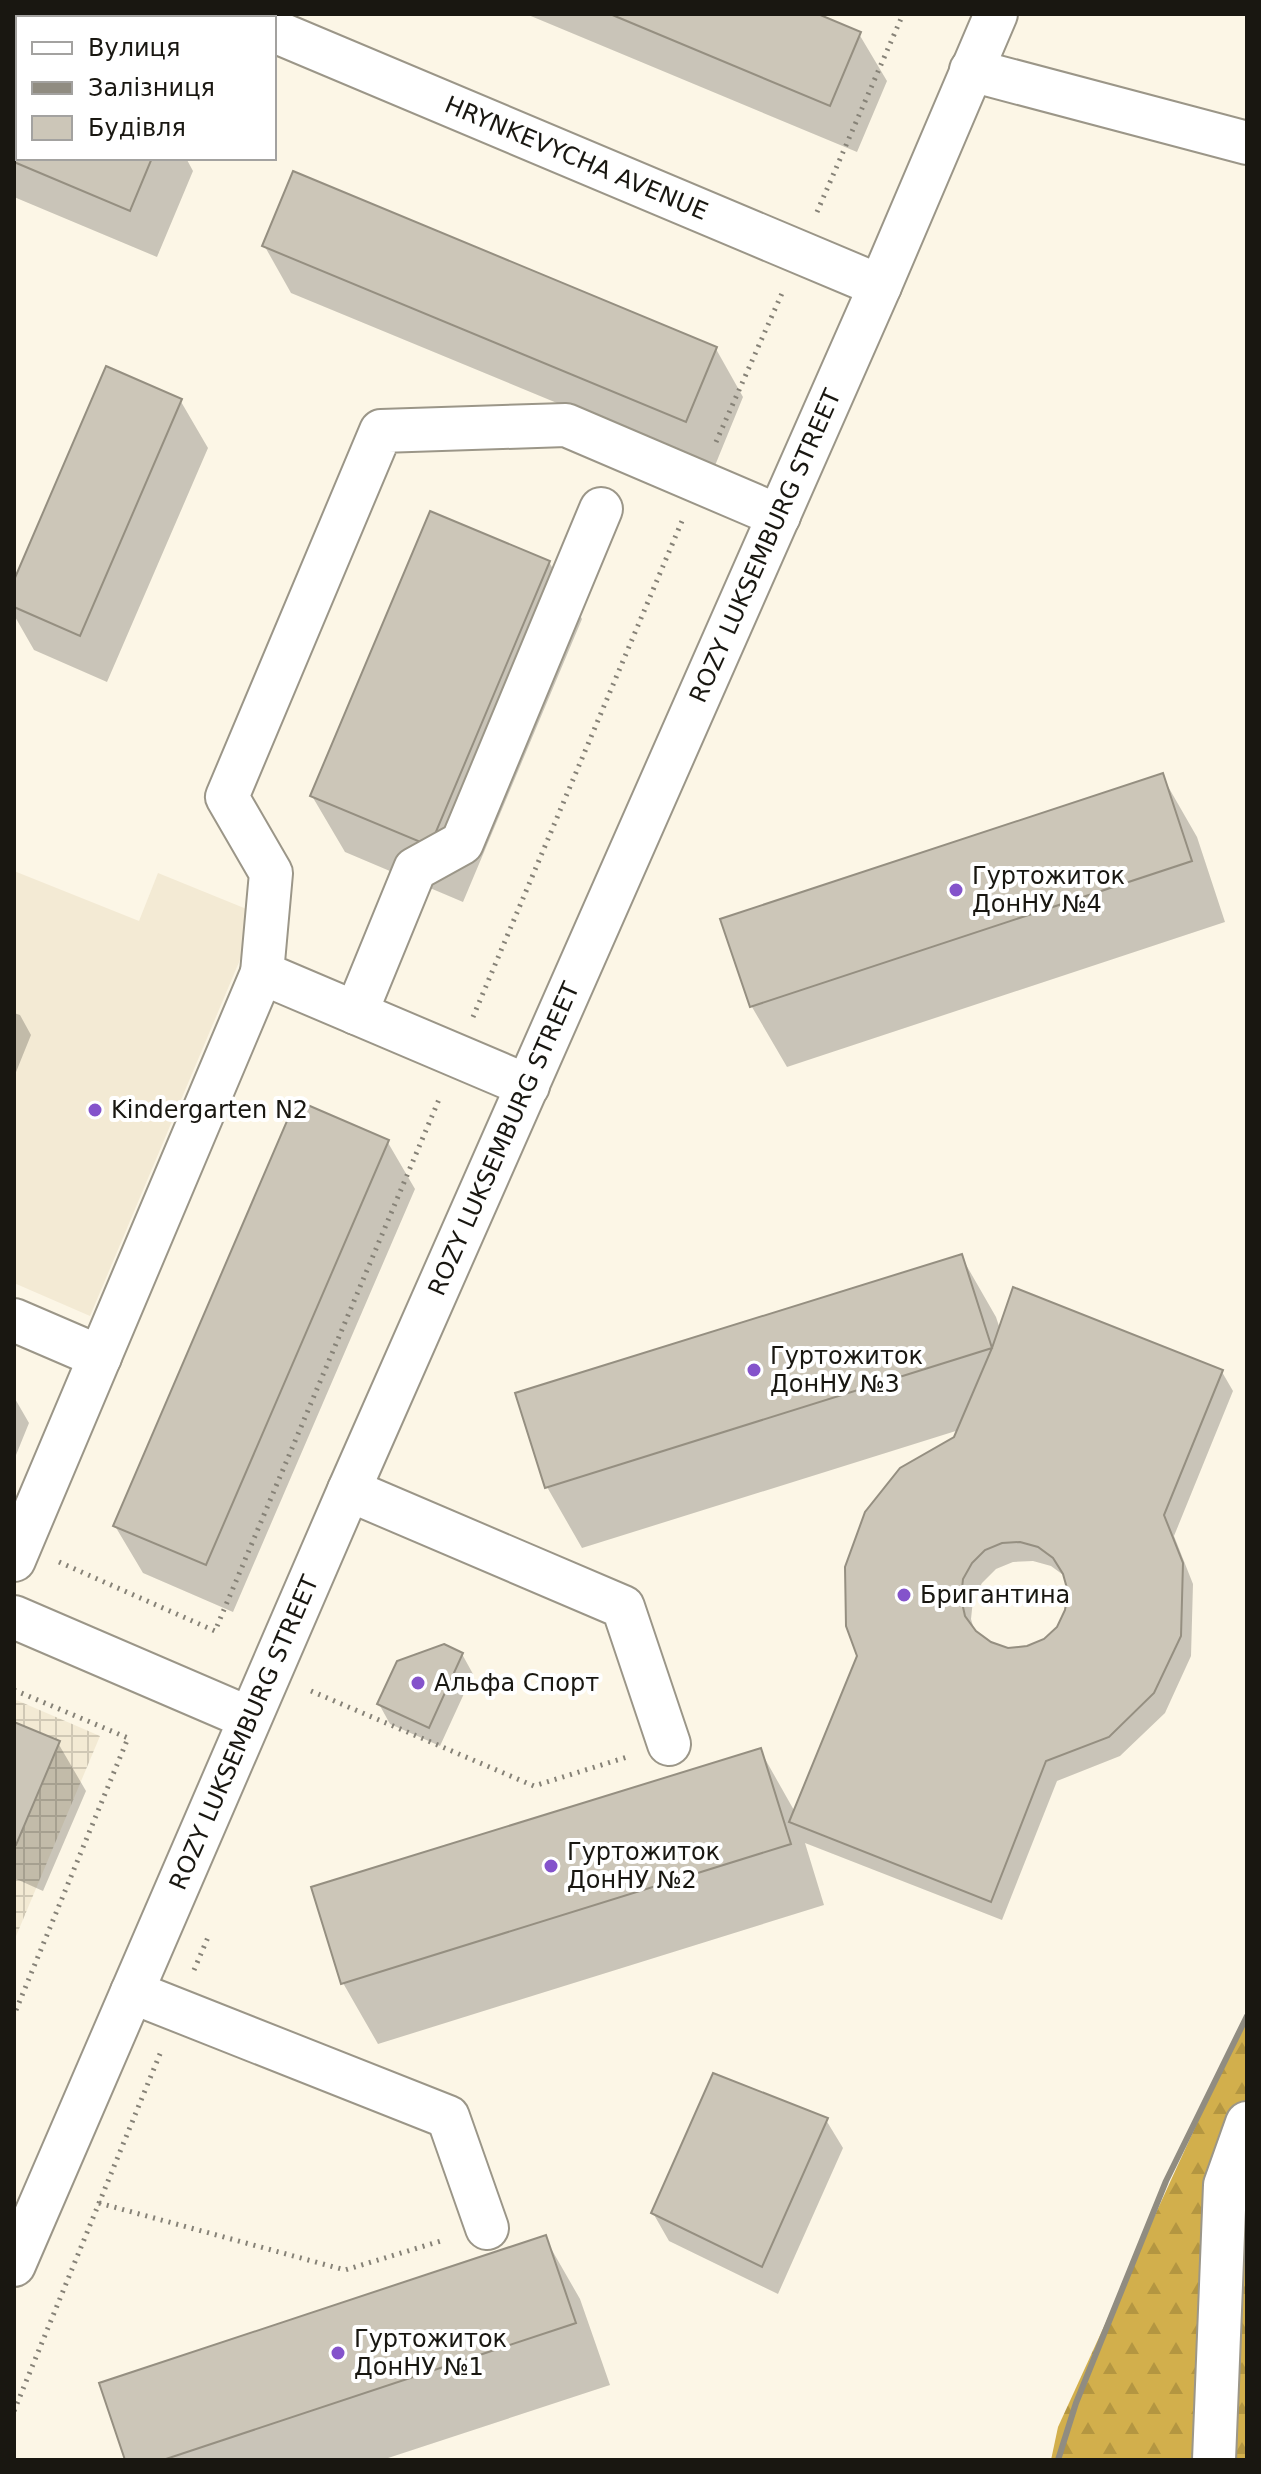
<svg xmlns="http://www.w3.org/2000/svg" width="1261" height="2474" viewBox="0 0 1261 2474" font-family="'DejaVu Sans',sans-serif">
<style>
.built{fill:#f3ead4}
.industrial{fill:url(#industrial-grid)}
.forest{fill:url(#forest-firs)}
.shadow{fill:#0003;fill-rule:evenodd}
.building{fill:#ccc6b8;stroke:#958f81;stroke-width:2;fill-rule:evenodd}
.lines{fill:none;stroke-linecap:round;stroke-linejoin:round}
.minor-casing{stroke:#9b9688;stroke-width:46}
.path{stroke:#868277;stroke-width:5;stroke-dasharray:2 6;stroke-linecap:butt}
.minor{stroke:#fff;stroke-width:42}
.rail{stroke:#908c81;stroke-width:6}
.poi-dot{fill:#8453cb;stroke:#fff;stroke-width:3}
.labels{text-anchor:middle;stroke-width:8;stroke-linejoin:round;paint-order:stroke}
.street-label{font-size:24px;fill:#191711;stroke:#fff}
.poi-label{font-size:24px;fill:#191711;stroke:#fff;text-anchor:start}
</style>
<defs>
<pattern id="industrial-grid" width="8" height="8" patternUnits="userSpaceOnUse" patternTransform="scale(2)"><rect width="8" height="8" fill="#f3ead4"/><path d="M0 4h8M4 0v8" fill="none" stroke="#d0c8b5"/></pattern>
<pattern id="forest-firs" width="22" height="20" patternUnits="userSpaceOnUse" patternTransform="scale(2)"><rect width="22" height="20" fill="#d2af4c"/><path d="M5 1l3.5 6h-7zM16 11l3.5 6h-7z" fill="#b49641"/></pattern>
</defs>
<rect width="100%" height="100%" fill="#fcf6e6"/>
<path class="built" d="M14 871 139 921 158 873 249 910 250 936 90 1316 14 1283Z"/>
<path class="industrial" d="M14 1699 100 1736 14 1941Z"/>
<path class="forest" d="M1247 2014V2460H1051L1058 2427Z"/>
<path class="shadow" d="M526 14H812L859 34 887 81 857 152Z
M14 59 18 61V158H186L193 171 157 257 14 197Z
M264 245 716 349 743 397 714 468 291 293Z
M180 400 208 448 107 682 34 650 14 615V585Z
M549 562 582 619 463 902 345 852 312 796Z
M1162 776 1197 837 1225 922 787 1067 752 1007 723 921Z
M14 1013 20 1015 31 1035 14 1077Z
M387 1141 415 1189 233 1612 143 1573 115 1526Z
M961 1256 996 1317 1000 1329 1222 1372 1233 1391 1174 1536 1193 1584 1191 1656 1165 1713 1120 1756 1057 1781 1002 1920 805 1843 824 1905 378 2044 343 1983 760 1750 795 1812 959 1430 582 1548 547 1487ZM1033 1561 1051 1566 1066 1577 1070 1592 1067 1610 1059 1628 1045 1641 1027 1648 1008 1650 990 1644 975 1633 971 1619 973 1600 982 1583 996 1569 1013 1562Z
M14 1397 29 1423 14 1460Z
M462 1654 473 1674 440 1746 390 1724 379 1704Z
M14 1724 58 1743 86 1791 43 1891 14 1878Z
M826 2120 843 2148 778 2294 669 2241 653 2213Z
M545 2238 580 2299 610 2385 382 2460H127Z"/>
<path class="building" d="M610 14H818L861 32 830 106Z
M14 57 18 59V158H152L130 211 14 162Z
M293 171 717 347 686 422 262 246Z
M106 366 182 399 80 636 14 607V580Z
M430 511 550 561 430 846 310 796Z
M1163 773 1192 861 750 1007 720 919Z
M296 1100 389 1140 206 1565 113 1526Z
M962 1254 992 1348 545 1488 515 1393Z
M1013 1287 1223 1370 1164 1515 1183 1563 1181 1636 1154 1693 1109 1737 1046 1761 991 1902 789 1822 857 1656 846 1626 845 1567 865 1512 900 1468 954 1437 992 1348ZM1020 1542 1038 1547 1053 1558 1063 1574 1068 1592 1065 1610 1057 1627 1044 1639 1027 1646 1008 1648 991 1642 976 1631 965 1616 961 1598 963 1579 972 1563 985 1550 1002 1543Z
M444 1644 463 1653 429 1728 377 1704 397 1661Z
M14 1722 60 1741 16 1845 14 1844Z
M761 1748 791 1844 341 1984 311 1887Z
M713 2073 828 2118 762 2267 651 2213Z
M546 2235 576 2323 163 2460H125L99 2383Z"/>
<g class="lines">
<g class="minor-casing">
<g id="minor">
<path d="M235 14 244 18"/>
<path id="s1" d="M274 31 880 286"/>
<path d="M971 70 1247 143"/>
<path d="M356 1013 415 869 462 843 601 509"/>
<path d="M528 1086 262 973 271 873 227 797 381 431 566 425 779 516"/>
<path d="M14 1320 100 1357"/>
<path d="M349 1490 623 1607 669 1744"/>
<path d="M14 1560 262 973"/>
<path d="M14 1617 249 1718"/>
<path d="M132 1992 448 2117 487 2228"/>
<path id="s2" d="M14 2265 349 1490 880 286 996 14"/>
<path d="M1214 2460 1225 2185 1247 2123"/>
</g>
</g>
<path class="path" d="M817 212 903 14
M716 442 783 291
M473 1017 682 521
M59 1562 215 1631 440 1097
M14 1690 128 1738 14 2015
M311 1691 534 1786 627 1757
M194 1970 209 1935
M99 2203 345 2270 444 2240
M14 2411 162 2049"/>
<use href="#minor" class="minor"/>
<path class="rail" d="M1058 2460 1076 2403 1166 2181 1247 2016"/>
</g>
<g class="poi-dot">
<circle cx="956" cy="890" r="8"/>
<circle cx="95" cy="1110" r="8"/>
<circle cx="754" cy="1370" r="8"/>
<circle cx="904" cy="1595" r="8"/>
<circle cx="418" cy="1683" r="8"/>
<circle cx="551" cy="1866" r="8"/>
<circle cx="338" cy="2353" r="8"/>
</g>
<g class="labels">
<g class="street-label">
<text dy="8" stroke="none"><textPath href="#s1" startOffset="328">HRYNKEVYCHA AVENUE</textPath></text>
<text dy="8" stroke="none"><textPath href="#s2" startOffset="1876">ROZY LUKSEMBURG STREET</textPath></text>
<text dy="8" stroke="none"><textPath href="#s2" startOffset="1228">ROZY LUKSEMBURG STREET</textPath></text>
<text dy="8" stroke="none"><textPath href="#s2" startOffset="580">ROZY LUKSEMBURG STREET</textPath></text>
</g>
<g class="poi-label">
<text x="972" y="884">Гуртожиток<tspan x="972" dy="28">ДонНУ №4</tspan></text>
<text x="111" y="1118">Kindergarten N2</text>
<text x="770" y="1364">Гуртожиток<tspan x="770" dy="28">ДонНУ №3</tspan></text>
<text x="920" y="1603">Бригантина</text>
<text x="434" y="1691">Альфа Спорт</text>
<text x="567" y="1860">Гуртожиток<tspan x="567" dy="28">ДонНУ №2</tspan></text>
<text x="354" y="2347">Гуртожиток<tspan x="354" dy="28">ДонНУ №1</tspan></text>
</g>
</g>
<rect width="1261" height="2474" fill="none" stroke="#191711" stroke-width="32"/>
<rect x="16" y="16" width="260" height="144" fill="#ffffff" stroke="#a3a2a0" stroke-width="2"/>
<rect x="32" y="42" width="40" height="12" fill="#ffffff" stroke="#a3a2a0" stroke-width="2"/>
<text x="88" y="56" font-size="24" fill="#191711">Вулиця</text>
<rect x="32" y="82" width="40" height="12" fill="#908c81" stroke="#a3a2a0" stroke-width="2"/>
<text x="88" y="96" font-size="24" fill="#191711">Залізниця</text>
<rect x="32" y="116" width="40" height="24" fill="#ccc6b8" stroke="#a3a2a0" stroke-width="2"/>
<text x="88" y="136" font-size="24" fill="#191711">Будівля</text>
</svg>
